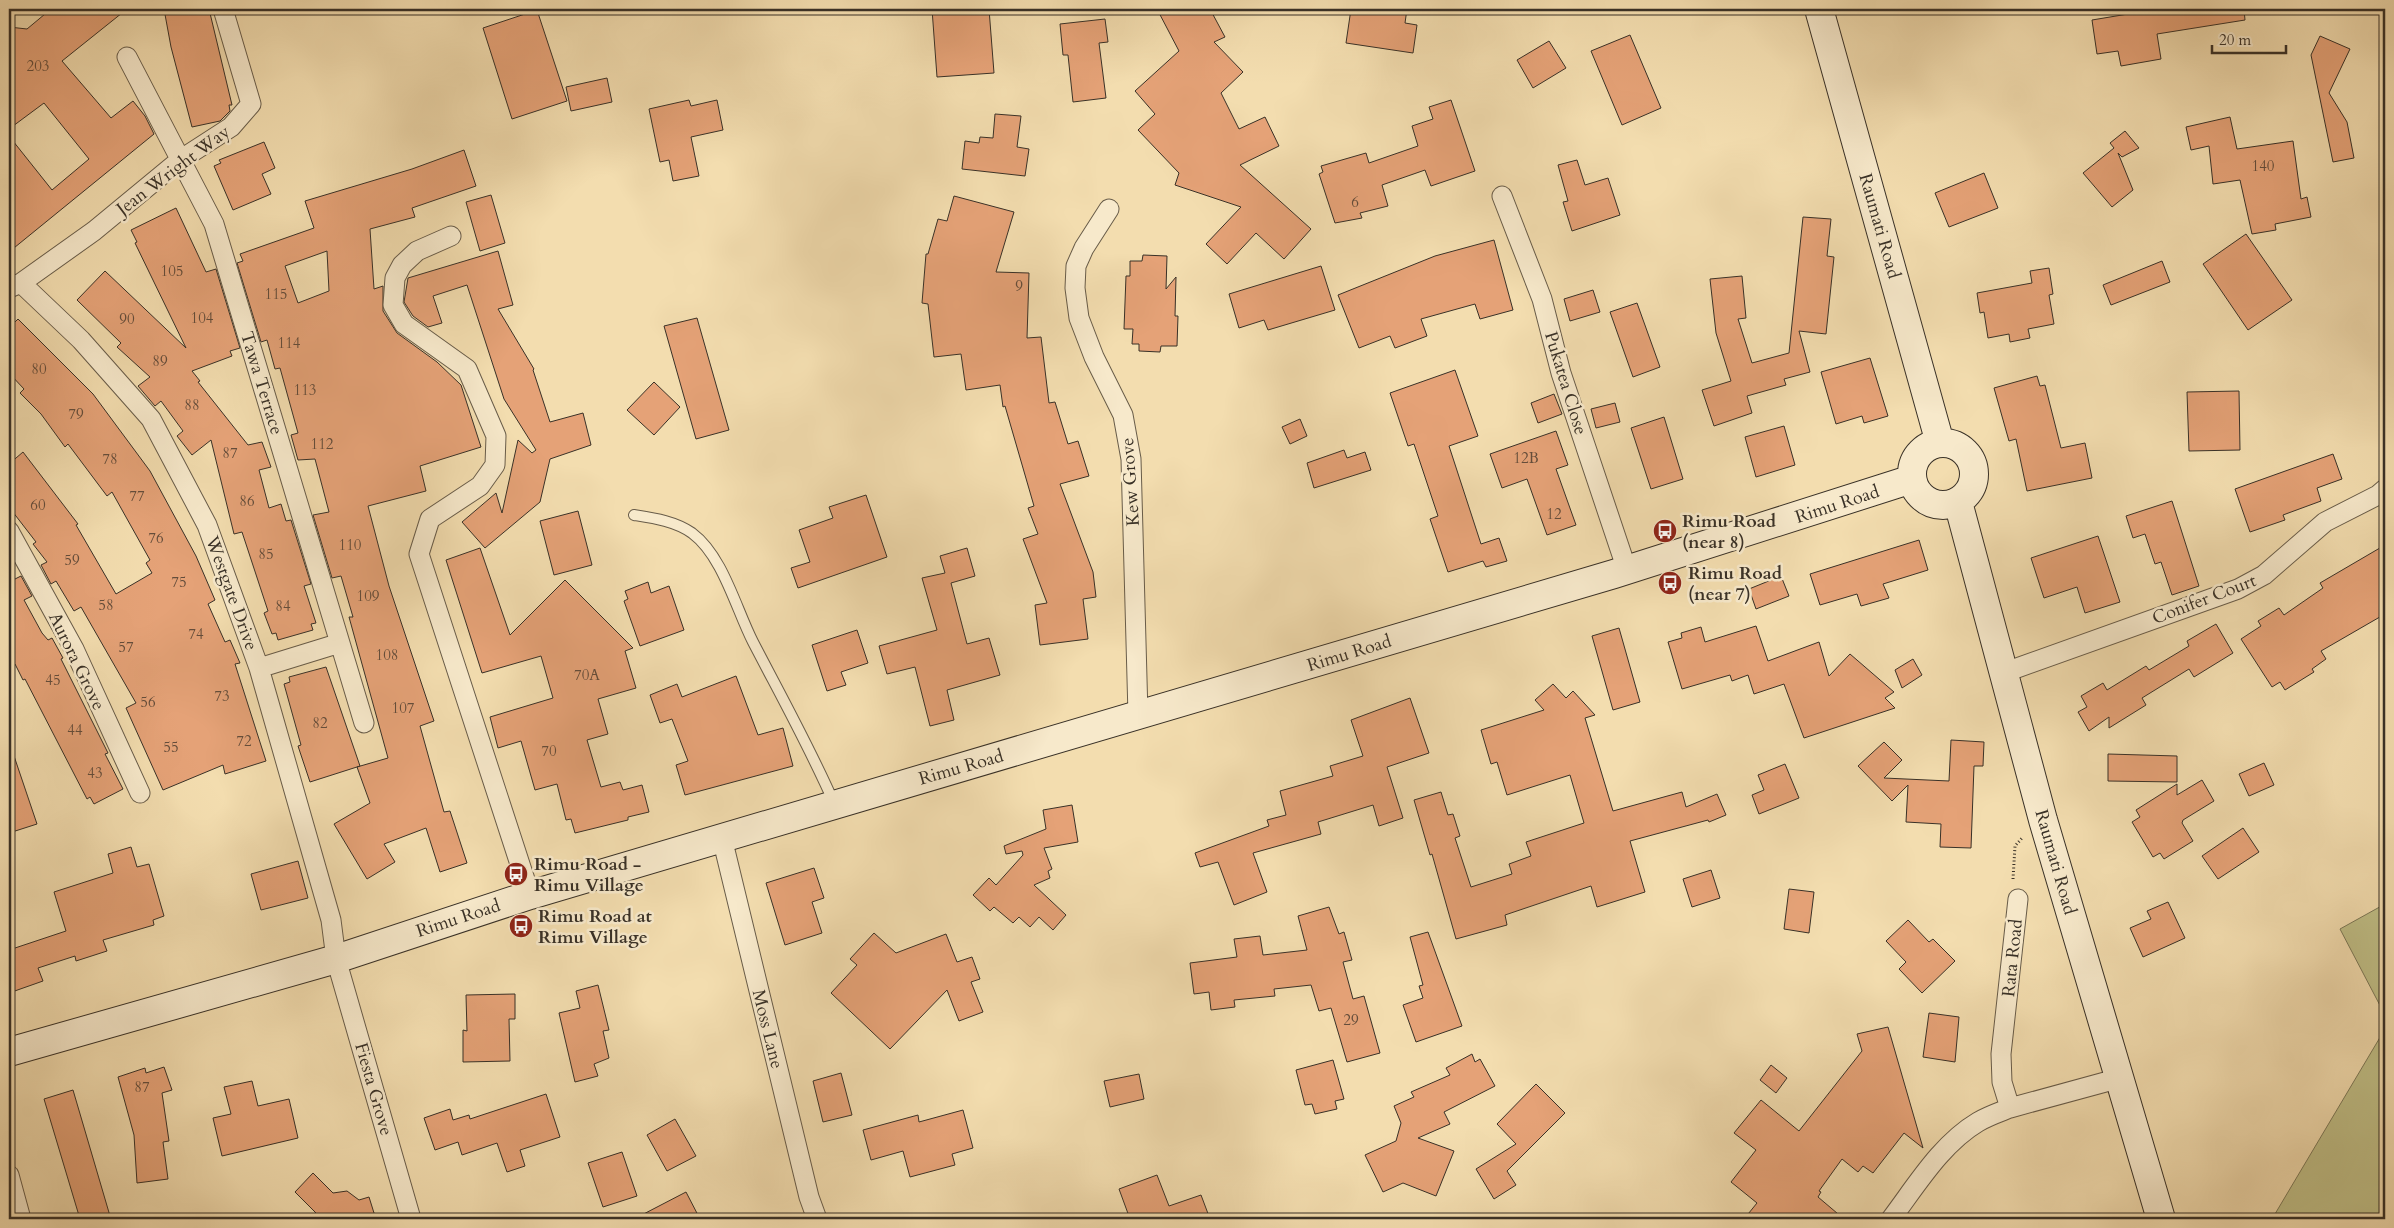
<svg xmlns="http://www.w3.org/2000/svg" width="2394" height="1228" viewBox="0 0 2394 1228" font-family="Cardo,serif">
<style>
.green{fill:#c0bf87;stroke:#7c7857}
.building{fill:#e5a277;stroke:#393127;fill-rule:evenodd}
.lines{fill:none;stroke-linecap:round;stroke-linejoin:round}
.lane-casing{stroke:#685c49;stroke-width:12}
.street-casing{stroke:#685c49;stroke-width:21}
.secondary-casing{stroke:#393127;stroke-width:30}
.path{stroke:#393127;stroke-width:3;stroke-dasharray:1 2.5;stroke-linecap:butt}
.lane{stroke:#f7e9cb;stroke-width:10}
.street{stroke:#f7e9cb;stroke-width:19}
.secondary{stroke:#f7e9cb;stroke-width:28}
.labels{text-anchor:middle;stroke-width:5;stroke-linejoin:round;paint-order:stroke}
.number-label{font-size:15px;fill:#644d3b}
.street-label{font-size:18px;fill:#393127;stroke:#f7e9cb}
.poi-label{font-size:18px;font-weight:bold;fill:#393127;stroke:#f7e9cb;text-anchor:start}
</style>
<rect width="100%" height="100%" fill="#f3ddaf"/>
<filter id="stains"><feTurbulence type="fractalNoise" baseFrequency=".004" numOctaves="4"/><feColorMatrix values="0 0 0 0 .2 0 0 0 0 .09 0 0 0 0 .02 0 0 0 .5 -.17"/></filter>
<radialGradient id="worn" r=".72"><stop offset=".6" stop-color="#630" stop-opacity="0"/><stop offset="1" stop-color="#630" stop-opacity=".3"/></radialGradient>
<path class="green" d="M2385 904V1015L2340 929Z
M2385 1029V1218L2272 1219Z"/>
<path class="building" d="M51 9H127L62 61 111 118 133 101 145 116 154 134 9 252V136L52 190 89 159 44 103 9 129V27L27 29Z
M164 9H209L232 105H229L230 111 220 121 192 127 171 47Z
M932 9H989L994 73 937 77Z
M1157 9H1210L1225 37 1214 42 1243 72 1221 93 1239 129 1265 117 1279 146 1240 165 1311 229 1284 259 1256 233 1227 264 1206 244 1241 207 1175 185 1179 173 1138 130 1155 114 1135 91 1179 51Z
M1351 9H1407L1405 23 1417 25 1413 53 1346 43Z
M2158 9H2244L2245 20 2157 34 2161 59 2121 66 2118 51 2097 54 2092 20Z
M537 10 567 101 512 119 483 28Z
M1105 19 1108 42 1099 43 1106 98 1073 102 1068 55H1063L1060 24Z
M1630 35 1661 108 1622 125 1591 51Z
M2320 36 2350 49 2329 93 2347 122 2354 158 2333 162 2311 55Z
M1549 41 1566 68 1533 88 1517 60Z
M607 78 612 102 571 111 566 87Z
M689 100 691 106 717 100 723 130 691 137 699 176 673 181 669 160 660 162 649 109Z
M1451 100 1475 171 1431 186 1425 170 1382 185 1388 206 1360 213 1362 218 1335 223 1319 174 1323 172 1321 166 1366 153 1369 163 1418 146 1412 126 1433 119 1429 107Z
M995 114 1021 116 1017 147 1029 149 1025 176 962 169 965 141 979 143 980 137 993 138Z
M2230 117 2237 149 2293 141 2301 199 2307 197 2311 217 2275 224 2276 230 2252 234 2240 180 2213 184 2209 146 2191 150 2186 127Z
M2125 131 2139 148 2122 157 2118 153 2133 190 2112 207 2083 173 2114 148 2110 143Z
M264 142 275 168 262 174 271 194 233 210 214 166 221 163 219 160Z
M464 150 476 186 412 208 415 217 370 229 374 289 383 286V311L397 333 437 362 461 385 481 447 420 466 426 491 368 506 389 586 434 721 420 726 444 812 450 811 467 863 440 872 426 828 384 844 395 862 367 879 334 824 370 803 357 767 388 758 349 617H353L341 576 332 578 313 515 329 512 315 459 298 460 291 435 298 433 280 368 275 369 267 340 261 342 237 263 243 261 240 254 314 228 305 201 412 169ZM327 251 329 291 298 303 285 266Z
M1577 160 1585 185 1608 178 1620 215 1572 231 1563 202 1568 201 1558 165Z
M1984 173 1998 208 1949 227 1935 193Z
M491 195 505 243 480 251 466 202Z
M954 196 1014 212 996 272 1029 273 1027 338 1041 337 1049 403 1055 402 1068 444 1078 441 1089 476 1060 484 1093 572 1096 597 1083 599 1088 639 1040 645 1035 605 1047 603 1023 539 1038 534 1028 508 1034 506 1005 406 1003 407 1000 385 966 390 961 354 934 357 928 304 922 303 926 254H928L938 219 947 221Z
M176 208 206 272 216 269 240 348 230 351 232 356 192 371 200 381 198 382 248 445 262 442 271 467 259 470 269 508 281 504 286 521 291 520 311 584 304 586 316 623 311 624 313 630 278 640 276 633 272 634 264 613 268 611 242 532 234 534 211 440 192 455 177 436 183 431 161 401 155 406 138 386 150 377 117 347 121 343 77 300 105 271 186 348 135 243 137 242 131 230Z
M1803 217 1831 219 1827 256 1834 257 1826 334 1799 331 1810 372 1784 379 1786 385 1747 396 1752 413 1714 426 1702 390 1731 381 1716 333 1710 279 1742 276 1746 318 1738 319 1752 363 1789 353Z
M2246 234 2292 300 2248 330 2203 264Z
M1494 240 1513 310 1480 319 1475 304 1421 319 1427 336 1395 348 1390 336 1359 348 1338 295 1435 256Z
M498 251 513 305 498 309 534 369 533 370 550 422 583 413 591 445 550 459 540 502 485 548 462 522 496 493 502 513 518 440 532 453 536 450 504 399 467 285 433 296 442 323 428 327 413 316 404 302 408 278Z
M1143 255 1167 256 1166 289 1176 277 1175 316H1178L1177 346H1161L1160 352 1139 351V344H1132L1133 329H1124L1126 276H1130V261H1142Z
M2162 261 2170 282 2111 305 2103 285Z
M1321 266 1335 310 1268 330 1264 320 1239 328 1229 294Z
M2049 268 2053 294 2049 295 2054 324 2028 329 2030 338 2010 342 2009 334 1988 338 1984 312 1980 313 1977 293 2032 283 2030 271Z
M1593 290 1600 312 1570 321 1564 299Z
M1637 303 1660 367 1633 377 1610 312Z
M697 318 729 430 696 439 664 326Z
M18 319 93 394 150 471 196 556 215 600 208 604 225 642 230 640 240 663 235 664 266 761 225 774 223 765 163 790 126 708 136 703 81 607 74 611 56 581 51 584 41 565 47 562 33 544 36 542 9 507V464L23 452 78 524 76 525 116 594 152 573 146 563 150 560 112 492 107 496 68 444 65 447 41 414 20 393 24 389 9 373V328Z
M1870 358 1888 416 1864 423 1862 416 1836 424 1821 372Z
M1455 370 1478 436 1449 446 1481 544 1499 538 1507 561 1486 567 1483 561 1448 572 1430 519 1438 516 1414 444 1408 446 1390 393Z
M2037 376 2040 386 2045 385 2061 448 2085 443 2092 478 2027 491 2016 439 2009 441 1994 388Z
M654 382 680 407 654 435 627 410Z
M2239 391 2240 450 2189 451 2187 392Z
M1554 394 1562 414 1538 423 1531 403Z
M1615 403 1620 422 1596 428 1591 409Z
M1664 417 1683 479 1651 489 1631 428Z
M1300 419 1307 436 1290 444 1282 427Z
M1784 426 1795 465 1756 477 1745 437Z
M1556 431 1568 465 1556 469 1576 525 1547 535 1527 479 1502 488 1490 454Z
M1344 450 1347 458 1365 452 1371 470 1314 488 1307 463Z
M2333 454 2342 479 2317 488 2321 501 2283 515 2285 520 2250 532 2235 489Z
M866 495 887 557 798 588 791 568 810 562 799 530 833 518 829 507Z
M2172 501 2199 586 2172 595 2161 562 2155 564 2145 534 2133 538 2126 516Z
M578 511 592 565 554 575 540 521Z
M2098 536 2120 602 2085 613 2077 587 2044 598 2031 558Z
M1919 540 1928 570 1883 584 1889 598 1861 606 1857 594 1820 605 1810 574Z
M2385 545V614L2321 651 2326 659 2312 669 2314 672 2285 690 2280 682 2272 687 2241 639 2261 626 2258 621 2279 608 2284 615 2323 588 2320 583Z
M480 548 510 635 565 580 633 648 625 651 636 688 598 699 608 734 587 740 601 787 620 782 623 790 642 785 649 812 628 817V820L575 833 571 819 566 820 557 784 535 790 521 741 498 748 490 717 553 698 541 656 482 673 446 560Z
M967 548 975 576 951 583 967 644 989 638 1000 675 947 690 954 720 930 726 915 667 887 674 879 646 937 630 922 578 945 573 940 556Z
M9 572 13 580 21 576 32 596 24 600 42 633 48 640 52 638 63 658 61 659 108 753 105 754 123 789 94 804 90 797 87 799 25 679 23 680 15 664 9 667Z
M1781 576 1789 596 1756 609 1749 589Z
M648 582 651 593 669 586 684 630 640 646 624 601 628 599 625 591Z
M2216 624 2233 653 2194 677 2189 669 2142 698 2146 705 2109 728V717L2089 731 2078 712 2087 707 2081 696 2103 683 2107 690 2146 666 2149 670 2189 646 2187 641Z
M1756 626 1768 661 1819 642 1829 676 1850 654 1894 692 1885 698 1895 708 1804 738 1784 684 1754 694 1748 675 1732 681 1730 675 1682 689 1668 642 1682 638 1681 633 1701 627 1705 642Z
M1619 628 1640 702 1613 710 1592 636Z
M857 630 868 663 841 672 846 685 827 691 812 645Z
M1913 659 1922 675 1902 688 1895 670Z
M326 667 360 766 310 782 298 746 301 745 284 684 290 682 289 677Z
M736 676 758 735 783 728 793 766 685 795 676 765 688 761 672 719 660 723 650 695 677 684 682 697Z
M1553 684 1566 698 1573 691 1595 715 1585 718 1613 811 1682 792 1686 807 1717 794 1726 815 1709 822 1708 820 1630 841 1645 892 1597 907 1591 886 1505 915 1507 925 1456 939 1432 854 1430 855 1414 800 1441 792 1448 815 1453 814 1460 836 1455 838 1471 887 1512 874 1509 864 1531 856 1526 842 1584 823 1570 775 1507 795 1497 762 1491 764 1481 730 1544 710 1535 700Z
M1410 698 1429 753 1387 767 1403 818 1379 826 1373 805 1318 822 1321 834 1253 853 1267 892 1234 905 1218 862 1200 867 1195 853 1269 826 1267 820 1286 815 1280 791 1333 776 1330 766 1363 756 1351 720Z
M1951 740 1984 742 1983 766H1974L1971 848 1940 847 1941 824 1906 822 1908 785 1892 801 1858 766 1884 742 1902 760 1884 778 1949 781Z
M12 750 37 824 9 833V751Z
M2108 754 2177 756V782L2108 781Z
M2264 763 2274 785 2249 796 2239 774Z
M1785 764 1799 798 1759 814 1752 795 1764 790 1758 775Z
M2202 780 2214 801 2183 820 2182 823 2193 841 2164 859 2160 853 2153 857 2132 822 2140 817 2136 810 2177 784V795Z
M1072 805 1078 842 1044 848 1052 869 1048 871 1050 878 1034 885 1066 915 1053 930 1039 917 1030 927 1019 917 1013 923 994 907 990 911 973 895 989 878 996 885 1023 855 1022 851 1006 854 1004 846 1046 829 1043 810Z
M2243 828 2259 852 2218 879 2202 856Z
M131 847 137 867 149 864 164 916 153 920 154 925 103 940 107 951 76 961 75 956 38 968 43 981 9 993V950L66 931 54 892 113 873 108 854Z
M298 861 308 898 261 910 251 874Z
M814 868 824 898 812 902 822 933 785 945 766 883Z
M1711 870 1720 898 1692 907 1683 879Z
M1789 889 1814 892 1809 933 1784 929Z
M2168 902 2185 938 2143 957 2130 928 2151 919 2147 911Z
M1329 907 1339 934 1344 932 1352 960 1343 962 1353 999 1364 996 1380 1053 1347 1062 1331 1008 1319 1011 1311 985 1274 989 1275 996 1234 1000 1235 1007 1211 1010 1209 992 1194 994 1190 963 1237 957 1234 939 1260 936 1263 955 1307 950 1298 916Z
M1908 920 1929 942 1933 939 1955 961 1922 993 1899 969 1906 962 1886 941Z
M1428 932 1462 1026 1416 1042 1403 1005 1423 998 1419 986 1423 985 1410 937Z
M874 933 896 953 946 934 957 962 972 957 980 979 971 982 983 1012 959 1021 947 990 890 1049 831 993 857 965 850 959Z
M598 985 609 1030 603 1031 609 1058 594 1064 598 1076 575 1082 559 1013 580 1008 576 991Z
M515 994V1019H509L510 1061 463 1062V1030L467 1031 466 995Z
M1929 1013 1959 1017 1955 1062 1923 1057Z
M1888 1027 1923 1148 1904 1133 1873 1173 1863 1166 1858 1172 1842 1159 1819 1191 1821 1192 1818 1197 1844 1219H1744L1757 1203 1731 1182 1756 1150 1734 1133 1761 1100 1799 1131 1862 1051 1857 1034Z
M1472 1054 1475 1062 1480 1059 1495 1086 1444 1112 1450 1124 1418 1138 1454 1151 1436 1196 1403 1183 1383 1192 1365 1155 1396 1141 1401 1123 1394 1106 1414 1097 1411 1092 1450 1075 1446 1068Z
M1333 1060 1344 1099 1335 1101 1337 1109 1315 1114 1312 1104 1305 1105 1296 1070Z
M1771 1065 1787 1078 1776 1093 1760 1080Z
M164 1067 172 1090 162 1093 169 1141 163 1142 168 1179 137 1183 134 1135 118 1077 145 1068 146 1073Z
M841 1073 852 1115 823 1122 813 1081Z
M1139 1074 1144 1099 1110 1107 1104 1081Z
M252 1081 258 1106 289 1099 298 1138 222 1156 213 1118 231 1114 224 1087Z
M1536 1084 1565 1113 1507 1171 1516 1185 1494 1199 1476 1169 1516 1144 1497 1124Z
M73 1090 110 1216 99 1219H80L44 1099Z
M546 1094 560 1137 520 1150 525 1166 507 1172 497 1143 462 1155 458 1142 435 1150 424 1118 450 1109 453 1120 469 1115 470 1119Z
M963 1110 973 1148 952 1154 955 1165 910 1177 903 1151 871 1160 863 1130 918 1115 919 1122Z
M675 1119 696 1156 667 1171 647 1135Z
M622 1152 637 1196 603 1207 588 1163Z
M313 1173 333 1193 347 1191 359 1200 369 1197 374 1213 382 1219H313L312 1214 316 1213 295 1192Z
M1157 1175 1169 1206 1201 1195 1210 1219H1130L1119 1189Z
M686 1192 700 1219H634Z"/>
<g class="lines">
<g class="lane-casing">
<path id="lane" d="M634 515C653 518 675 521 692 533 723 556 736 609 753 642 781 696 810 748 834 803"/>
</g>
<g class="street-casing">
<path id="street" d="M127 57 214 224 364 723
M1502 196 1542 299 1561 373 1627 570
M1109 209 1084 248 1076 266 1075 288 1079 318 1094 357 1123 415 1131 459 1138 715
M451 236 417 251 402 265 395 278 393 305 404 324 467 369 496 436 495 465 480 486 430 519 419 554 530 895
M21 283 81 340 151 419 207 525 259 668 331 920 336 959 411 1219
M9 288 21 283 94 231 180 160 231 127 251 104 223 9
M9 531 74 649 140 793
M259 668 340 643
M2003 673 2238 589 2264 575 2325 522 2378 495 2385 489
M722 838 809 1197 817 1219
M2010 1108 2120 1078
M9 1175 21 1219
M1891 1219C1916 1186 1941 1144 1978 1122 1988 1116 2000 1112 2010 1108L2002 1082 2001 1054 2018 899"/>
</g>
<g class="secondary-casing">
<path id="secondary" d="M1819 9 1940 443
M1912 474a31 31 0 1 1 62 0a31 31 0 1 1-62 0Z
M1958 502 2043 820 2161 1219
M9 1052 336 959 530 895 1614 574 1912 479"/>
</g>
<path class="path" d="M2013 879 2015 846 2022 838"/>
<use href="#lane" class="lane"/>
<use href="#street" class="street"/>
<use href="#secondary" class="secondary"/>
</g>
<defs>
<g id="bus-disc" transform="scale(1.25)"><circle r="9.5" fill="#8f2418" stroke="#f7e9cb"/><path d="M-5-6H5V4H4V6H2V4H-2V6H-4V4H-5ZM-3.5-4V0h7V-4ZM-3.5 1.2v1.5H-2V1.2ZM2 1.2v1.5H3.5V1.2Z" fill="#fff"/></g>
</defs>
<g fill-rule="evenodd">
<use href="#bus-disc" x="1665" y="531"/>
<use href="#bus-disc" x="1670" y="583"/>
<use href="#bus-disc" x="516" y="874"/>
<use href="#bus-disc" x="521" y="926"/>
</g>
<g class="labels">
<g class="number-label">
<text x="38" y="71">203</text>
<text x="2263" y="171">140</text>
<text x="1355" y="207">6</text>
<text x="172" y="276">105</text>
<text x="1019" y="291">9</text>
<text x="276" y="299">115</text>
<text x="202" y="323">104</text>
<text x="127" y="324">90</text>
<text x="289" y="348">114</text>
<text x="160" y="366">89</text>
<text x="39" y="374">80</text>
<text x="305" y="395">113</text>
<text x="192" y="410">88</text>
<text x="76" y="419">79</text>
<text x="322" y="449">112</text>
<text x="230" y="458">87</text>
<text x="1526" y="463">12B</text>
<text x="110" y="464">78</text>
<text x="137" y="501">77</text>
<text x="247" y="506">86</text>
<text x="38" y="510">60</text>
<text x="1554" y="519">12</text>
<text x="156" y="543">76</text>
<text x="350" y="550">110</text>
<text x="266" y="559">85</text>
<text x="72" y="565">59</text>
<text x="179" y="587">75</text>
<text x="368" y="601">109</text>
<text x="106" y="610">58</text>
<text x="283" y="611">84</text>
<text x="196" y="639">74</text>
<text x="126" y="652">57</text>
<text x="387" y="660">108</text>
<text x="587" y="680">70A</text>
<text x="53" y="685">45</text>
<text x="222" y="701">73</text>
<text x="148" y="707">56</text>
<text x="403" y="713">107</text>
<text x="320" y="728">82</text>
<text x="75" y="735">44</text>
<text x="244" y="746">72</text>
<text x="171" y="752">55</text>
<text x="549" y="756">70</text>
<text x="95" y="778">43</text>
<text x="1351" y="1025">29</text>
<text x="142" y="1092">87</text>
</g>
<g class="street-label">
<text transform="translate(173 170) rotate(-37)" y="6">Jean Wright Way</text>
<text transform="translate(1880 226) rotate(74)" y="6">Raumati Road</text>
<text transform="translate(262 383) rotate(73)" y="6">Tawa Terrace</text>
<text transform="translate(1566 383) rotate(73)" y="6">Pukatea Close</text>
<text transform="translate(1130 482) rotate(-94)" y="6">Kew Grove</text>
<text transform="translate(1837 504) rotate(-18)" y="6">Rimu Road</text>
<text transform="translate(232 593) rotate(70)" y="6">Westgate Drive</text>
<text transform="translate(2204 599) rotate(-21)" y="6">Conifer Court</text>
<text transform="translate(1349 653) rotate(-17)" y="6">Rimu Road</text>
<text transform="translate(77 661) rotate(64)" y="6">Aurora Grove</text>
<text transform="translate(961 767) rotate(-16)" y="6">Rimu Road</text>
<text transform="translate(2056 862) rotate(74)" y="6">Raumati Road</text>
<text transform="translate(458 918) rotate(-18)" y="6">Rimu Road</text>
<text transform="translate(2012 958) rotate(-84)" y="6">Rata Road</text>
<text transform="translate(768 1029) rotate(76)" y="6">Moss Lane</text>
<text transform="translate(374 1089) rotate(74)" y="6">Fiesta Grove</text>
</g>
<g class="poi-label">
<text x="1682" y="527">Rimu Road<tspan x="1682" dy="21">(near 8)</tspan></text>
<text x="1688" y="579">Rimu Road<tspan x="1688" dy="21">(near 7)</tspan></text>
<text x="534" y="870">Rimu Road -<tspan x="534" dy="21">Rimu Village</tspan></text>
<text x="538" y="922">Rimu Road at<tspan x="538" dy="21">Rimu Village</tspan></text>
</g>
</g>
<rect width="2394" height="1228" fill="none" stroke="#f3ddaf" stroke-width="30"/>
<rect x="10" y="10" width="2374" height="1208" fill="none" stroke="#393127" stroke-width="2.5"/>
<rect x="15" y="15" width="2364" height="1198" fill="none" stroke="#393127"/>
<path d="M2212 45v8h74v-8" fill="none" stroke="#393127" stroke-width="2.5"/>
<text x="2219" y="45" font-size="15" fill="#393127" stroke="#f7e9cb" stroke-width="4" paint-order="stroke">20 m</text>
<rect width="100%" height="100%" filter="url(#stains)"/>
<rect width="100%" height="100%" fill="url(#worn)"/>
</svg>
